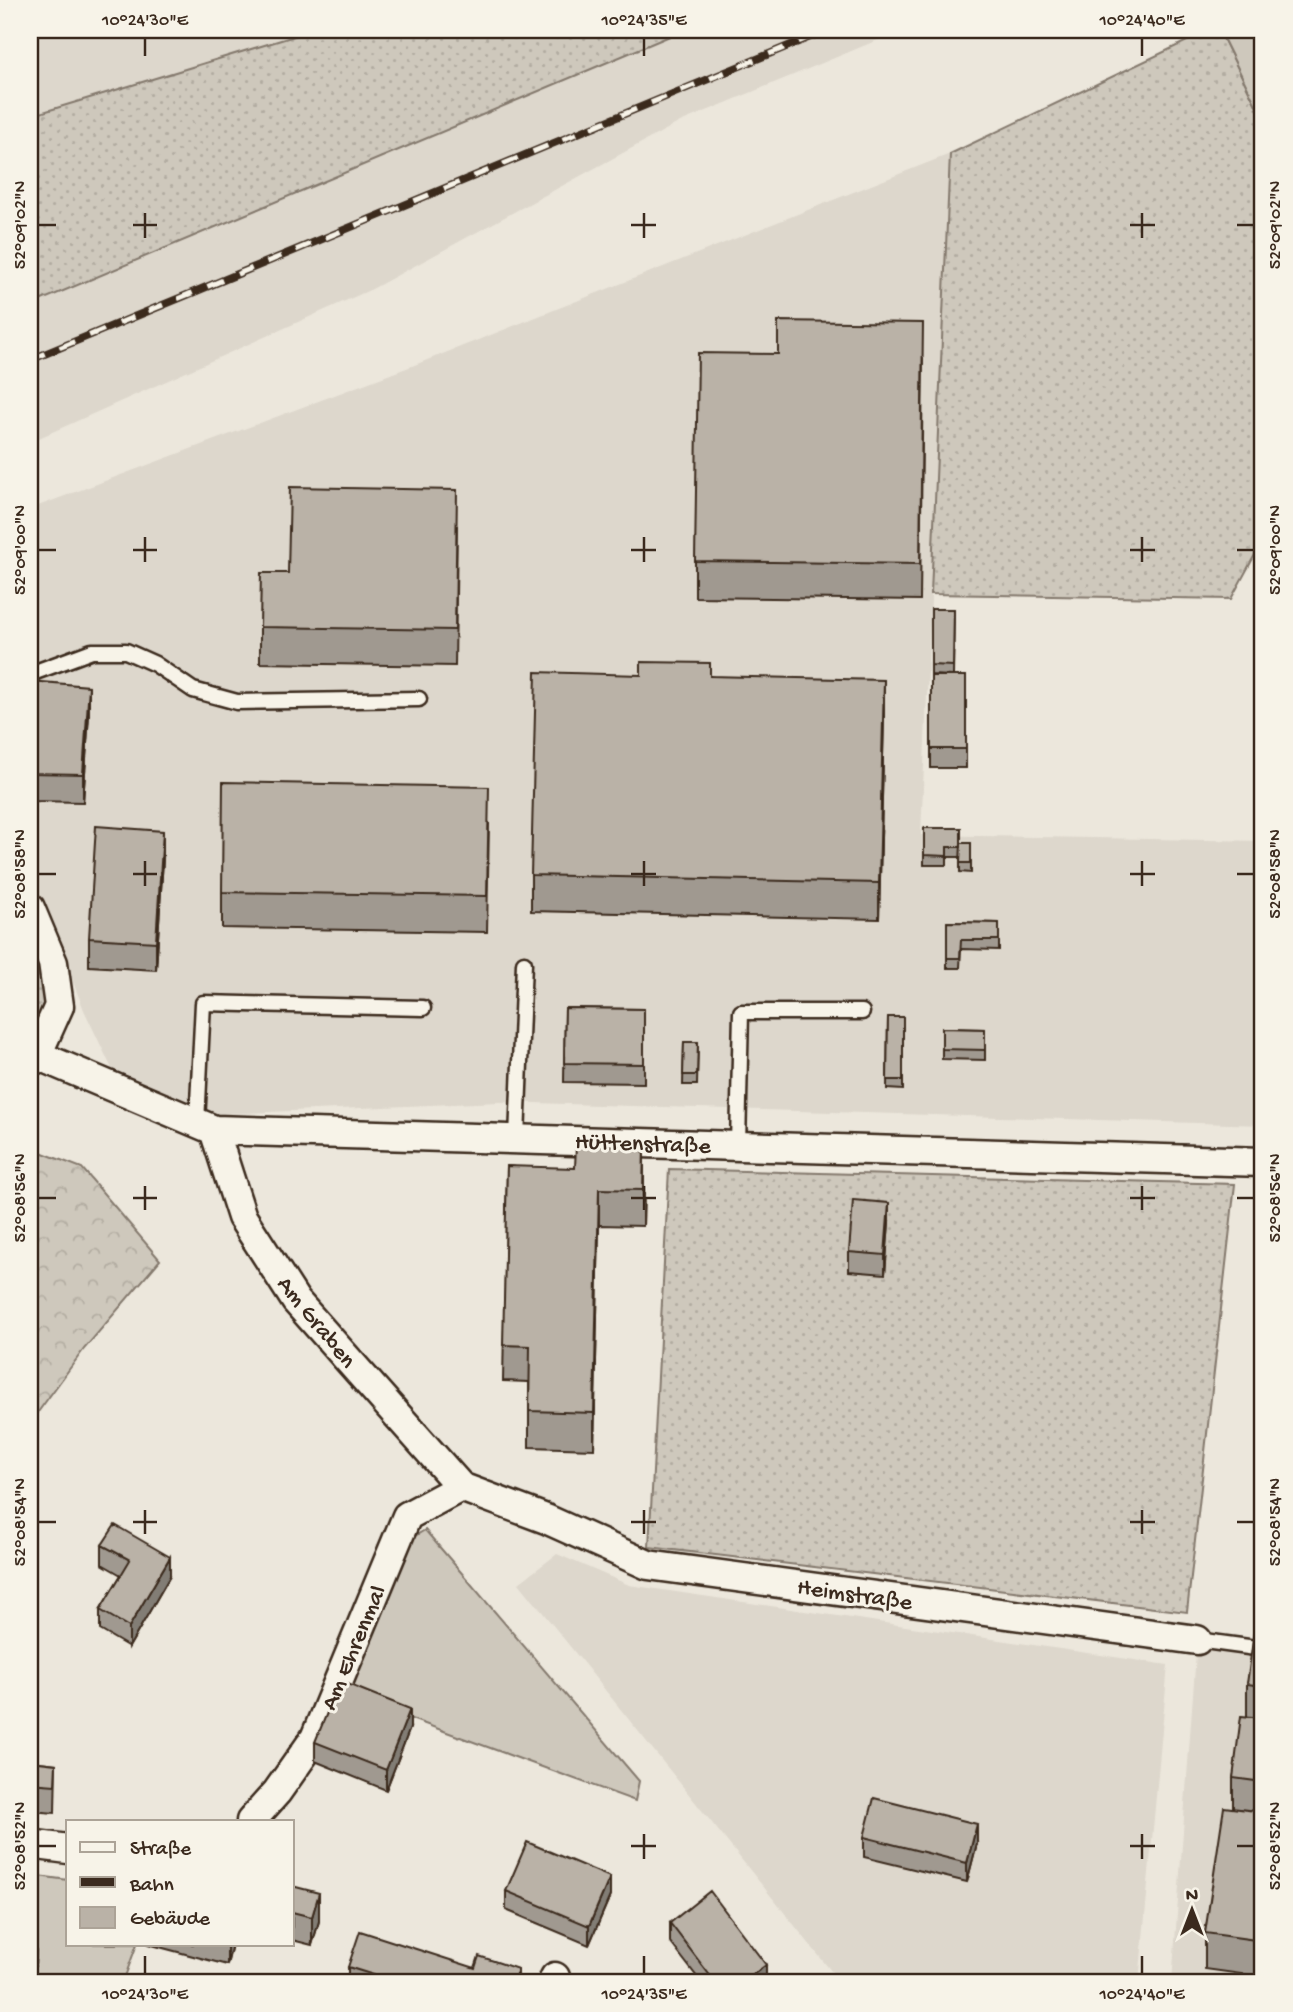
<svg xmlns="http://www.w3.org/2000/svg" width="1293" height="2012" viewBox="0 0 1293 2012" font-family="'Gochi Hand',sans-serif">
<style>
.built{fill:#ddd7cc}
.grass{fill:url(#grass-dots);stroke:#84796d;stroke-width:2}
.forest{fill:url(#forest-crowns);stroke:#84796d;stroke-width:2}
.garden{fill:#cec8bc;stroke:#84796d;stroke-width:2}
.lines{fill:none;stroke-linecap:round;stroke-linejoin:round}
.service-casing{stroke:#3b2a1e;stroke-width:19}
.minor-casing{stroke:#3b2a1e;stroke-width:33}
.service{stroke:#f7f3e8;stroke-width:14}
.minor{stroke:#f7f3e8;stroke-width:28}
.rail-casing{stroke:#3b2a1e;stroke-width:8}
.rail{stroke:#f7f3e8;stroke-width:5;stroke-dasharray:16;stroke-linecap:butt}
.wall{fill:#a09990;stroke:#3b2a1e;stroke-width:2}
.shaded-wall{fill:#827d75;stroke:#3b2a1e;stroke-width:2}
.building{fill:#bab2a7;stroke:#3b2a1e;stroke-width:2}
.ticks{fill:none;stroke:#3b2a1e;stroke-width:2.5}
.labels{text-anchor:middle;stroke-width:6;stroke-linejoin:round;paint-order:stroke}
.street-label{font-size:24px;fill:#3b2a1e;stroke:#f7f3e8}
.neatline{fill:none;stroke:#3b2a1e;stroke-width:2.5}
.ticks-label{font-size:18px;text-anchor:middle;fill:#3b2a1e}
</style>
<defs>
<pattern id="grass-dots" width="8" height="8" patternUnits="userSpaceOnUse" patternTransform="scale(1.75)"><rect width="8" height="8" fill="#cec8bc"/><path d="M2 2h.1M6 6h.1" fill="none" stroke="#b2aca1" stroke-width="1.8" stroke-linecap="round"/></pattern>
<pattern id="forest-crowns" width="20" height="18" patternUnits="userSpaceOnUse" patternTransform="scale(1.75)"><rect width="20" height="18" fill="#cec8bc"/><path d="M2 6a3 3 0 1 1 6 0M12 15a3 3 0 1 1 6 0" fill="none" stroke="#b2aca1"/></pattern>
</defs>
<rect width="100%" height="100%" fill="#ece7dc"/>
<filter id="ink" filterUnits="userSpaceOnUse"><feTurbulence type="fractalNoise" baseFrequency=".0143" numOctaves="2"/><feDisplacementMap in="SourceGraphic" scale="14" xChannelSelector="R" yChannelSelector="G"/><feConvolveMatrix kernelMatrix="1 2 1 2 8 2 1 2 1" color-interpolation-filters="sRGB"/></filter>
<g filter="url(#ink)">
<path class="built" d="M30 30H314L30 116Z
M684 30H902L680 122 372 289 30 442V305Z
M950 154 921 835 1263 841V1125L499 1102 202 1115 113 1071 84 1010 30 872V509L412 366Z
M557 1554 629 1585 1168 1665 1139 1982H840L519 1583Z
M1197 1640 1263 1649V1982H1172Z"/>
<path class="grass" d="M314 30H684L30 305V116Z
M1210 30H1219L1263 119V540L1231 599 931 594 950 154Z
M30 937 42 961 50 1004 30 1046Z
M669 1169 1235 1184 1187 1612 649 1547Z"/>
<path class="forest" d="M30 1148 82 1168 160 1260 84 1349 30 1423Z"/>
<path class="garden" d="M1219 30H1263V119Z
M425 1530 639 1781 635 1801 340 1693 405 1542Z
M30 1875 68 1880V1944H137L123 1982H30Z"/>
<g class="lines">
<g class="service-casing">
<path id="service" d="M30 674 92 651H126L155 664 193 690 237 702 419 699
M197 1123 203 1003 423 1008
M517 1138 524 963
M738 1145 741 1012H862
M1197 1640 1263 1649"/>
</g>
<g class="minor-casing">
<path id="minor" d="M30 908 53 963 59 1006 37 1055
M30 1056 37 1055 214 1130 1263 1162
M214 1130 242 1217 296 1301 461 1487 546 1519 648 1565 1197 1640
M251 1821 277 1792 315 1738 407 1516 461 1487
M30 1844 68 1849
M553 1982 555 1977"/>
</g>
<use href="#service" class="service"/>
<use href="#minor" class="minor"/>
<g class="rail-casing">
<path id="rail" d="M30 360 827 30"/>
</g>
<use href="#rail" class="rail"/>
</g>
<path class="wall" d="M923 359 920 600 695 597V561Z
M457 526 455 666 260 663V627L288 573Z
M931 609H954L953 676 931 675Z
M710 676 884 716 879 919 531 911V875Z
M931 676H966V768H931Z
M30 681 89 714 83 802 30 801Z
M489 823 487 932 222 928V892Z
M924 828 961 843 971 853V873L960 872V857H947V865H924Z
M163 859 156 970 89 966V938Z
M947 922 999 923V950L961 949 960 968H947Z
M565 1008 644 1009V1083L564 1082Z
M888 1017H903V1090L887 1089Z
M942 1028 985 1029V1060L942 1059Z
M684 1042H698L697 1085H683Z
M507 1166 644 1182 643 1226 599 1225 594 1449 529 1447V1382L503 1381Z
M889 1222 885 1274 849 1271V1252Z
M102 1545 170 1576 129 1647 100 1630V1610L121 1575 102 1564Z
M1263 1626V1977L1205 1969V1933L1233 1808V1778L1247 1716V1684Z
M410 1728 386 1790 315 1761V1742Z
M30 1761 56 1764 55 1813 30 1811Z
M864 1837 977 1843 967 1882 864 1857Z
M292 1886 319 1921 312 1945 292 1940Z
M506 1891 610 1896 589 1945 506 1910Z
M670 1923 766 1982H701L670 1942Z
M30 1929 36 1949 34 1979 30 1978Z
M148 1944H232L227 1965Z
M348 1967 518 1982H348Z"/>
<path class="shaded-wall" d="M884 680V716L879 919V883Z
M89 686V714L83 802V774Z
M163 831V859L156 970V942Z
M644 1146V1182L643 1226V1190Z
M599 1189V1225L594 1449V1413Z
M889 1203V1222L885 1274V1255Z
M170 1557V1576L129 1647V1627Z
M410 1709V1728L386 1790V1770Z
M977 1824V1843L967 1882V1863Z
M610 1877V1896L589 1945V1926Z
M319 1893V1921L312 1945V1917Z
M36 1930V1949L34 1979V1959Z
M227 1944H232L227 1965Z
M766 1965V1982H743Z
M518 1969V1982H513Z"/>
<path class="building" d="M778 321 923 323 920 564 695 561 698 353 778 354Z
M290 487 457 490 455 630 260 627 261 573H288Z
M931 609H954L953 666 931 665Z
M641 662 710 663V676L884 680 879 883 531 875 536 672 641 675Z
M931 676H966V749H931Z
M30 681 89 686 83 774 30 773Z
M223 782 489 787 487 896 222 892Z
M96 826 163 831 156 942 89 938Z
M924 828H961V847H947V856L924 855Z
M961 843H971V863H960Z
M947 922 999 923V940H961L960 958H947Z
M565 1008 644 1009V1064L564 1063Z
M888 1017H903V1080H887Z
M942 1028 985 1029V1050L942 1049Z
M684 1042H698L697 1075H683Z
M576 1145 644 1146 643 1190 599 1189 594 1413 529 1411 530 1346 503 1345 507 1166 575 1168Z
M853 1200 889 1203 885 1255 849 1252Z
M115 1525 170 1557 129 1627 100 1610 130 1560 102 1545Z
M1255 1625 1263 1626V1686L1247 1684Z
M340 1681 410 1709 386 1770 315 1742Z
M1241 1716 1263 1718V1782L1233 1778Z
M30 1761 56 1764 55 1785 30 1783Z
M874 1798 977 1824 967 1863 864 1837Z
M1224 1807 1263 1812V1941L1205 1933Z
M527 1842 610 1877 589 1926 506 1891Z
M292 1886 319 1893 312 1917 292 1912Z
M710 1891 766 1965 743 1982H715L670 1923Z
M30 1929 36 1930 34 1959H30Z
M360 1931 475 1968 479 1956 518 1969 513 1982H396L348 1967Z"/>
</g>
<path class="ticks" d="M145 38V56M644 38V56M1142 38V56M145 213V238M644 213V238M1142 213V238M38 225H56M133 225H157M631 225H656M1130 225H1155M1237 225H1254M145 537V562M644 537V562M1142 537V562M38 550H56M133 550H157M631 550H656M1130 550H1155M1237 550H1254M145 861V886M644 861V886M1142 861V886M38 874H56M133 874H157M631 874H656M1130 874H1155M1237 874H1254M145 1186V1210M644 1186V1210M1142 1186V1210M38 1198H56M133 1198H157M631 1198H656M1130 1198H1155M1237 1198H1254M145 1510V1534M644 1510V1534M1142 1510V1534M38 1522H56M133 1522H157M631 1522H656M1130 1522H1155M1237 1522H1254M644 1834V1859M1142 1834V1859M38 1846H56M631 1846H656M1130 1846H1155M1237 1846H1254M145 1956V1974M644 1956V1974M1142 1956V1974"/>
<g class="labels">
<g class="street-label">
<text transform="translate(643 1142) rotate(2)" y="8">Hüttenstraße</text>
<text transform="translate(318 1321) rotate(51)" y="8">Am Graben</text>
<text transform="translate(855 1593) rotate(8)" y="8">Heimstraße</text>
<text transform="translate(352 1647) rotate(-67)" y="8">Am Ehrenmal</text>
</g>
</g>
<rect width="1293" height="2012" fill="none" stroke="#f7f3e8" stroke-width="77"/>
<rect x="66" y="1820" width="228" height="126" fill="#f7f3e8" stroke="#aca397" stroke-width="2"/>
<rect x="80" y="1842" width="35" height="10" fill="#f7f3e8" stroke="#aca397" stroke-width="2"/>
<text x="130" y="1854" font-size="21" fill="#3b2a1e">Straße</text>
<rect x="80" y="1877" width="35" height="10" fill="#3b2a1e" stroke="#aca397" stroke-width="2"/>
<text x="130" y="1890" font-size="21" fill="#3b2a1e">Bahn</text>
<rect x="80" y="1907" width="35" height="21" fill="#bab2a7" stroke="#aca397" stroke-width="2"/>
<text x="130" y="1924" font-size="21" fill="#3b2a1e">Gebäude</text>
<g transform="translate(1192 1910)" stroke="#f7f3e8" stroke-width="5" paint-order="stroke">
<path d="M0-5L12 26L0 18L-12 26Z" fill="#3b2a1e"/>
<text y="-10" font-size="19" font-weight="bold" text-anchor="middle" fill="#3b2a1e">N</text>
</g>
<rect x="38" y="38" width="1216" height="1936" class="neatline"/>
<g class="ticks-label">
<text x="145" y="25">10°24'30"E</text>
<text x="644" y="25">10°24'35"E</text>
<text x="1142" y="25">10°24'40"E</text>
<text transform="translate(19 225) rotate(-90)" y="6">52°09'02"N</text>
<text transform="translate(1274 225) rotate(-90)" y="6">52°09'02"N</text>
<text transform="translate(19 550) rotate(-90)" y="6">52°09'00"N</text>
<text transform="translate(1274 550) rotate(-90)" y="6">52°09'00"N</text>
<text transform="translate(19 874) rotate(-90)" y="6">52°08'58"N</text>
<text transform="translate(1274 874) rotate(-90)" y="6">52°08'58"N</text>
<text transform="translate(19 1198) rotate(-90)" y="6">52°08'56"N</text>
<text transform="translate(1274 1198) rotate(-90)" y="6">52°08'56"N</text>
<text transform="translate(19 1522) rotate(-90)" y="6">52°08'54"N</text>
<text transform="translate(1274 1522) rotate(-90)" y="6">52°08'54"N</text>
<text transform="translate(19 1846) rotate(-90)" y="6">52°08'52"N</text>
<text transform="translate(1274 1846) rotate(-90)" y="6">52°08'52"N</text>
<text x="145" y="1999">10°24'30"E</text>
<text x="644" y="1999">10°24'35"E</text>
<text x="1142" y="1999">10°24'40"E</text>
</g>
</svg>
